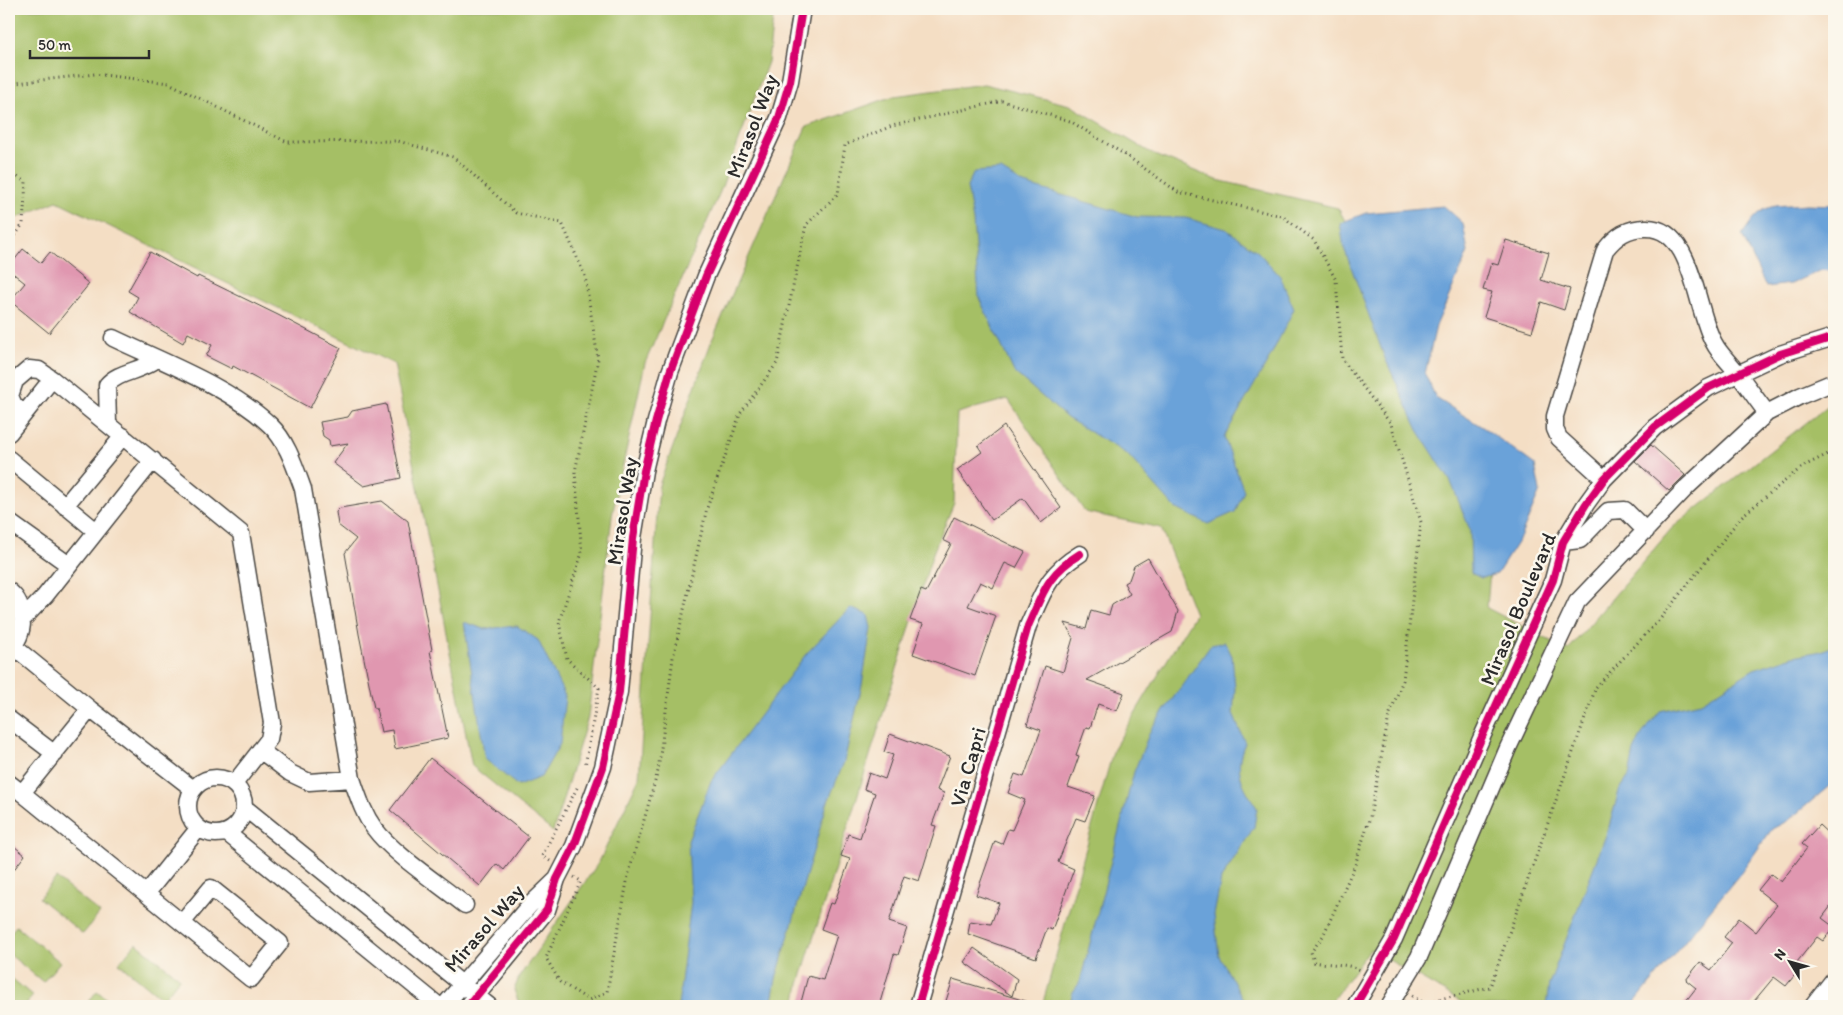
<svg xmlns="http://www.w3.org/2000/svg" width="1843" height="1015" viewBox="0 0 1843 1015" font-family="Itim,sans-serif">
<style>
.green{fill:#a5bf65;stroke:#687548}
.water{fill:#6aa2d9;stroke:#4a6682}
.building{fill:#e097b0}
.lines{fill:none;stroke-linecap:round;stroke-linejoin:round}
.minor-casing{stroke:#494642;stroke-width:19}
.path{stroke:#494642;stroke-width:3;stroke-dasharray:1 4;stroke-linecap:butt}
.minor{stroke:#fff;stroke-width:16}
.cycleway-casing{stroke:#fbf7ec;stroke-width:11}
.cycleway{stroke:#d6006c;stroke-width:8}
.labels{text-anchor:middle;stroke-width:5;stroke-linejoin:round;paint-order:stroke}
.street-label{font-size:21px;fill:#2b2b2b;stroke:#fbf7ec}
</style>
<rect width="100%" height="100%" fill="#fbf7ec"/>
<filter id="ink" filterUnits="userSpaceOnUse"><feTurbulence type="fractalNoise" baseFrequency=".02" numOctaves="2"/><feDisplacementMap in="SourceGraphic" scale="10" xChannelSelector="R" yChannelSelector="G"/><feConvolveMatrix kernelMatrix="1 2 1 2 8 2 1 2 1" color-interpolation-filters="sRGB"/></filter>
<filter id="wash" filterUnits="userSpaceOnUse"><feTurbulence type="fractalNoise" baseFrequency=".0096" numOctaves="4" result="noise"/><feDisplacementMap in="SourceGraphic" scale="20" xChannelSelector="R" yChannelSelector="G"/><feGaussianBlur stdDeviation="1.12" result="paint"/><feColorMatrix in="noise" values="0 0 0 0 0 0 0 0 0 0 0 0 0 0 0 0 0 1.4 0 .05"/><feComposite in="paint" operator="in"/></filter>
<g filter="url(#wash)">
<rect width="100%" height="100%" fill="#f4dec4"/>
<path class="green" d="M9 9H774L768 62 720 192 645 363 612 516 588 717 553 832 472 766 394 364 57 201 9 221Z
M984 84 1070 105 1153 154 1217 180 1338 208 1371 268 1492 544 1487 608 1568 650 1672 528 1834 401V711L1591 1006H1468L1370 949 1328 1006H1042L1114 748 1195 614 1161 528 1085 512 1008 399 957 413 954 503 933 553 799 984 795 1006H520L514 990 519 977 599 862 639 778 659 485 712 340 806 127 894 96Z
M56 878 100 913 83 934 39 898Z
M16 926 60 962 43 982 9 954V935Z
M136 943 180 978 163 999 119 963Z
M9 976 33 996 24 1006H9Z
M97 991 116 1006H85Z"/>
<path class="water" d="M1001 170 1024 184 1137 217 1186 218 1226 229 1258 252 1280 276 1294 309 1268 361 1224 437 1244 491 1235 512 1208 524 1175 508 1127 454 1067 418 1014 372 979 298 973 220 967 187 974 172Z
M1807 204 1834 205V272L1822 270 1791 284 1766 287 1742 235C1764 201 1769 207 1807 204Z
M1444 206 1463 223 1468 252 1436 326 1425 374 1436 398 1487 430 1535 465 1540 491 1520 538 1497 574 1481 578 1471 573 1470 530 1451 482 1418 430 1384 356 1344 248 1340 223 1366 213Z
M850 608 868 615 871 628 862 685 844 762 827 804 776 979 771 1006H678L691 902 688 841 711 781 806 654Z
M464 622 484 629 517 626 538 640 565 696 560 744 541 777 518 786 485 759Z
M1225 642 1232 656 1235 688 1233 714 1245 743C1233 770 1242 785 1257 808L1254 827 1221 879 1214 915 1219 956 1243 999 1244 1006H1069L1073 992 1080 982 1134 772 1151 729 1211 645Z
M1834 645V782L1789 820 1772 829 1743 870 1632 1006H1546L1549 984 1608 830 1619 791 1629 776 1634 751 1642 734 1660 711 1701 702 1754 669 1793 656 1822 651Z"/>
<g id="blocks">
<path class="building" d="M1506 240 1549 253 1541 280 1570 289 1564 310 1541 302 1532 332 1484 317 1492 292 1483 290 1491 263 1498 265Z
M23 249 41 263 50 252 89 284 49 333 10 301 25 283 9 270V267Z
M150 252 197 278 198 276 278 315 341 348 310 408 233 366 232 369 206 356 212 345 188 333 183 343 130 312 138 297 128 291Z
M386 404 401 478 364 486 333 463 348 443 330 446 329 440 323 436 320 422 348 417 352 411Z
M1004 426 1061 508 1041 523 1023 498 992 520 957 470 982 452 978 446Z
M1651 445 1685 475 1669 491 1635 461Z
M382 501 408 521 432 650 430 651 448 738 395 749 392 730 381 732 376 708H374L359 634 345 553 356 539 338 525 336 512 340 508Z
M954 517 1025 552 1016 568 1005 563 993 588 980 582 968 606 996 616 975 676 913 654 923 624 910 620 921 590 926 592 951 544 943 540Z
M1148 558 1178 611 1172 632 1087 680 1124 693 1117 711 1098 704 1090 728 1086 727 1076 755 1079 756 1068 787 1095 796 1085 821 1076 818 1058 862 1074 869 1052 930 1047 928 1036 958 968 934 970 921 991 924 999 903 976 895 995 841 1002 844 1008 829 1012 830 1025 800 1008 793 1015 774 1024 777 1041 730 1027 725 1045 666 1063 672 1073 638 1065 623 1086 629 1091 610 1109 615 1112 605 1130 594 1124 583 1129 580 1134 566Z
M890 734 950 756 937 790 944 793 932 825 936 826 919 881 904 876 889 922 907 928 898 955 894 954 879 1006H800L808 976 823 980 837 935 821 929 830 903 834 904 850 859 841 856 848 834 860 838 875 793 864 789 869 773 885 779 893 755 884 752Z
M430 758 529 837 504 870 497 864 480 886 390 810Z
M1819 825 1834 839V902L1822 918 1834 927 1823 941 1817 937 1797 962 1802 966 1786 986 1774 977 1750 1006H1682L1696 988 1686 980 1700 962 1711 970 1732 943 1724 937 1739 918 1756 932 1777 905 1758 890 1771 874 1781 882 1807 848 1802 844Z
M9 842 25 855 9 876Z
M974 948 1017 979 1012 996 964 962Z
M953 979 1032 1003 1031 1006H953L945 1004Z"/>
</g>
</g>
<g filter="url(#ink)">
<use href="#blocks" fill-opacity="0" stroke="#494642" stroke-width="1"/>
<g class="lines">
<g class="minor-casing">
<path id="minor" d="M113 338C163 362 230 387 270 425 287 441 295 467 303 489L352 779
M24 414 14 405 10 396 15 381 29 369 39 370 52 379
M108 424 107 385C119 371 140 372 157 359
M9 433 52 379 241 533 272 723 269 739 234 784
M9 459 96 531
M1604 479 1559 438 1555 429V416L1605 250C1616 236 1627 228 1646 228 1694 227 1695 311 1714 343 1719 353 1728 361 1735 370 1746 384 1756 399 1767 413
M65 506 123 436
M9 522 69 565
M1563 542 1580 540 1608 511 1625 510 1646 531
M9 591C27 605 26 635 9 650
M23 619 45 596 153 460
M90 709 193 789
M9 719 55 754
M260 750 290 773 309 782 352 779C358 796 363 813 374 828 394 855 438 883 465 905
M188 806a28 28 0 1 1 56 0a28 28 0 1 1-56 0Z
M9 783 22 793 90 709 13 646
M22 793 251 979 280 943 211 888 182 923
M245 808 489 1006
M227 833 439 1006
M146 894 198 829
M444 1006 529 906 556 880
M468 1006 547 910 557 879 574 846 603 767 619 692 633 538 644 471 656 421 670 372 706 276 779 118 790 81 802 9
M918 1006 1028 626C1043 593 1047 574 1080 554
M1355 1006 1394 939 1481 739 1553 580 1563 542 1586 504 1604 479 1655 427 1708 388 1780 354 1834 337
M1389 1006 1419 957 1508 748 1577 602 1687 487 1767 413 1800 396 1834 382
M1813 1006 1834 979"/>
</g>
<path class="path" d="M9 81 16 83 95 74 169 83 287 142 398 141 453 157 516 213 562 223 585 276 598 359 575 472 582 553 559 622 567 659 599 688 585 766
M9 172 26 182 23 224 9 245
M550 861 542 856 578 786
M574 877 581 881 546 958 560 982 589 1000 607 992 628 876 658 771 673 658 707 508 740 414 777 363 806 225 838 194 845 145 892 126 1002 101 1070 121 1127 156 1178 192 1282 216 1314 240 1336 280 1342 359 1391 424 1421 522 1403 680 1389 716 1370 817 1355 865 1323 936 1311 952 1314 962C1329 965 1347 963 1360 970
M1412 996 1424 1003 1490 987 1596 687 1661 618 1742 516 1802 467 1834 451"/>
<use href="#minor" class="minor"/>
<g class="cycleway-casing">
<path id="cycleway" d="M468 1006 547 910 557 879 574 846 603 767 619 692 633 538 644 471 656 421 670 372 706 276 779 118 790 81 802 9
M918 1006 1028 626C1043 593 1047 574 1080 554
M1355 1006 1394 939 1481 739 1553 580 1563 542 1586 504 1604 479 1655 427 1708 388 1780 354 1834 337"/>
</g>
<use href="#cycleway" class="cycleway"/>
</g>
</g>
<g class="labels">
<g class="street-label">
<text transform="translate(752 126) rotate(-69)" y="7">Mirasol Way</text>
<text transform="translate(622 511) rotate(-81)" y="7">Mirasol Way</text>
<text transform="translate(1518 609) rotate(-67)" y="7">Mirasol Boulevard</text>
<text transform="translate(968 767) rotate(-74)" y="7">Via Capri</text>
<text transform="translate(484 928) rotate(-49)" y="7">Mirasol Way</text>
</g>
</g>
<rect width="1843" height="1015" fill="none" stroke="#fbf7ec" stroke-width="30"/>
<g transform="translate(1790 962) rotate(307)" stroke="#fbf7ec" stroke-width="4" paint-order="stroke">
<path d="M0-4L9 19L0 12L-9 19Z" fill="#2b2b2b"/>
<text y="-8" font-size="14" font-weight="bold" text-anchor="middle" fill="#2b2b2b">N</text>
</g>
<path d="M30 50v8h119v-8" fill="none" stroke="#2b2b2b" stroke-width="2.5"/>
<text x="38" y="50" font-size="15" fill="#2b2b2b" stroke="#fbf7ec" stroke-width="4" paint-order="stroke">50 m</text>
</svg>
